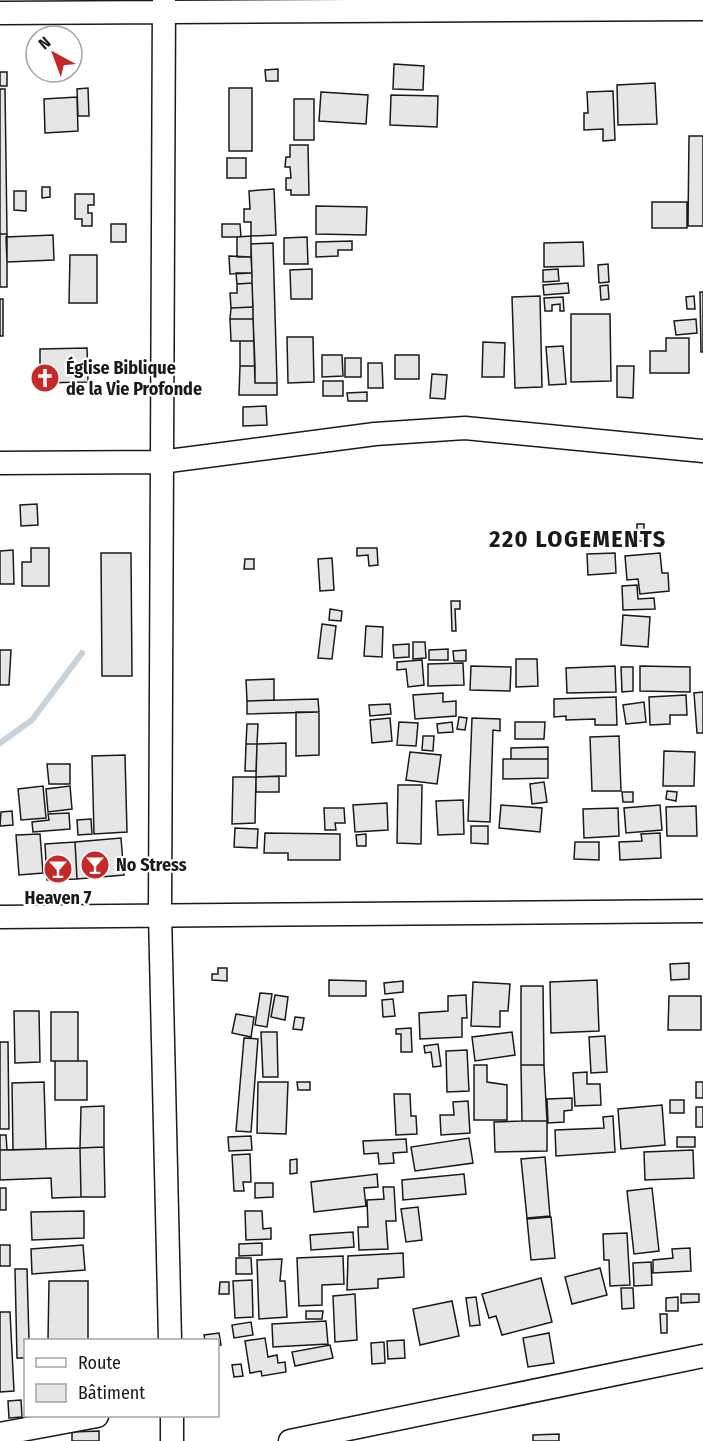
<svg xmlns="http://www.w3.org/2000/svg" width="703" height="1441" viewBox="0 0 703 1441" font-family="'Fira Sans Condensed',sans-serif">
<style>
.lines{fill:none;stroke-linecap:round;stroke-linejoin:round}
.stream{stroke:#c6d2dc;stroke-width:6}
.building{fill:#e6e6e6;stroke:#1a1a1a;stroke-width:1.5}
.minor-casing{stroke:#1a1a1a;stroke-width:25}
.minor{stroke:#fff;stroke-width:22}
.labels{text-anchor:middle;stroke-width:4.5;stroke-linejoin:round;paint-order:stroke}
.poi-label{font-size:18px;font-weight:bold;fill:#1a1a1a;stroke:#fff;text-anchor:start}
.district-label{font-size:24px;font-weight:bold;letter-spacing:1.5px;fill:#1a1a1a;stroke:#fff}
</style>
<rect width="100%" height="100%" fill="#fff"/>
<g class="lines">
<path class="stream" d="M0 743 32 720 82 653"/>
</g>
<path class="building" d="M394 64 424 66 423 90 393 89Z
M278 69V81H266L265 70Z
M0 72H7V86H0Z
M655 83 657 124 618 125 617 85Z
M88 88 89 116H78L77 89Z
M229 88H252V151H229Z
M0 89H5L7 234H0Z
M613 91 615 140 603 141V129L584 130V113H588L587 92Z
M321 92 368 95 366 124 319 121Z
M391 95 438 96 437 127 390 125Z
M77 97 78 131 45 133 44 99Z
M294 99H314V140H294Z
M689 136H703V226H688Z
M290 145H308L309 195H291V190H286V178H291L290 167H285L286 157H290Z
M227 158H246V178H227Z
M42 187H50V197L42 198Z
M274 189 276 235 251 236V222H244V209H250L249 191Z
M14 191H26V211L14 210Z
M75 194H94V205H88V213H92V226H82V219H75Z
M652 202H687V228H652Z
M316 206 367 207 366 235 316 234Z
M111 224H126V242H111Z
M222 224H240L241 237H222Z
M0 234H7V287H0Z
M53 235 54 260 7 262 6 237Z
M251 236V257H237V237Z
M307 237 308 264H284V238Z
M352 241V250H338V256L316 257V242Z
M583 242 584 266 544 267V243Z
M273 243 277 383H255L251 244Z
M70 255H97V303H69Z
M229 256 251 257 252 273 230 274Z
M608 264 609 282 599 283 598 265Z
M312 269V299H291L290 270Z
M558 269 559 281 543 282V270Z
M236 273H252V283L237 284Z
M252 283 253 307 231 308 230 293H237V284Z
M568 283 569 293 544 295 543 285Z
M608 285 609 299 601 300 600 286Z
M700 292H703V352H701Z
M540 296 542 387 515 388 512 297Z
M694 296 695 309H687L686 297Z
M563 297 564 311H560V304L552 305V311H545L544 298Z
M0 299H3V336H0Z
M253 307V319H230L231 308Z
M571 314H610L611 381 571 382Z
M230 319H253L254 341H231Z
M696 319 697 333 676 335 674 321Z
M287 337H313L314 382 288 383Z
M666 338H689V373H650V351H666Z
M240 341H254L255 366H240Z
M483 342 505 343 504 377H482Z
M563 346 566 384 549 385 546 347Z
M87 348 88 382 40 383V349Z
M322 355H342L343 376 322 377Z
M395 355H419V379H395Z
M345 358H361V377H345Z
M368 363H382L383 388H368Z
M240 366H255V383H277V395H239Z
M617 366H634L633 398 617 397Z
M432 374 447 375 445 399 430 398Z
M323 381H343V396H323Z
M367 392V401H348L347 393Z
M266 406 267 425 243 426V407Z
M37 504 38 525 21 526 20 505Z
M637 524H644V541H637Z
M31 548H49V586H22V562H31Z
M357 548H377L378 565 369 566 368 555 357 556Z
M13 550 14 584H0V551Z
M101 553H131L132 676H102Z
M615 553 616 573 588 575 587 554Z
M660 553 662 573H668L669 591 640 594 638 579 627 580 625 556Z
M332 558 334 590 320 591 318 559Z
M245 559H254V569H244Z
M637 585 638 599 654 598 655 609 623 610 622 586Z
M451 601H460V609H455L456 631H452Z
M330 609 342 611 341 621 329 620Z
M623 615 650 617 648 647 621 645Z
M322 624 336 626 332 659 318 658Z
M366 626 383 627 382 657 364 656Z
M413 642H425L426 658 413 659Z
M409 644V657L394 658 393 645Z
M448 649V660H429V650Z
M0 650H11L9 685H0Z
M466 650V661H454L453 651Z
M516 659H537L538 686 516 687Z
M422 660 424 685 408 687 406 669 397 670V662Z
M463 663 464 685 428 686V664Z
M471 666 511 667 510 691 470 690Z
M615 666 616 692 567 693 566 668Z
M640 666 690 667V692L640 691Z
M621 667H633V691L622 692Z
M274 679V700L247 701 246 680Z
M703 692V733H697L694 693Z
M443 693V702L456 701V716L415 719 413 695Z
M686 695 687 715H670V724L650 725 649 697Z
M616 697 617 725H595V719L566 720V716L554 717V699Z
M318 699 319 712 247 714V701Z
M644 702 646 722 626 724 623 705Z
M390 704 391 714 370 716 369 705Z
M296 712H319V755L296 756Z
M459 717 467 718 465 730 457 729Z
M390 718 392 741 372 743 370 720Z
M472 718 500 719V731L493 730 490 822 468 821Z
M399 722 418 723 416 746 397 745Z
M452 722 453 732 438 733 437 724Z
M515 722H545L544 739H515Z
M247 724H258L257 744H246Z
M423 736H434L433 751 422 750Z
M619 736 621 791H592L590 737Z
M286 743V776L256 777 257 744Z
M246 744H257L256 771H245Z
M548 747V759H511V748Z
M664 751 695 752 694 786H663Z
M410 752 441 755 437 784 406 780Z
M125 755 127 832 94 834 92 756Z
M503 759H548V778L503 779Z
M47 764H70V784H49Z
M279 776V792H256V777Z
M233 777H256L255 823 232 824Z
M544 782 547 802 532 804 530 784Z
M398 785H422L421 844 397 843Z
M43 786 46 818 21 820 18 789Z
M70 786 72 809 48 812 46 789Z
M667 791 677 792 676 801 666 799Z
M622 792H633V802H623Z
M463 800 464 834 438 835 436 801Z
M387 803 388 830 355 832 353 805Z
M501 805 542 808 540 832 499 828Z
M660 805 662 830 626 833 624 808Z
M696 806 697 836H667L666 807Z
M324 808H344L345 823H335L336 830H325Z
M618 808 619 836 584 838 583 809Z
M12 811 13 825 0 826 1 812Z
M69 813 70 829 33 832 32 822 49 820 48 814Z
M91 819 92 834 78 835 77 820Z
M471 826H488V844L471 843Z
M235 828 258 829 257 848 234 847Z
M265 833 340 834V860H288V853H264Z
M660 833 661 858 620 860 619 842 642 841 641 834Z
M40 834 43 873 19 875 16 835Z
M366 834V846H357L356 835Z
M121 838 124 875 77 879 75 842Z
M75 842 77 879 47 880 45 844Z
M575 842H599V860L574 859Z
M689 963V979L671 980 670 964Z
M218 968H227V981L212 980V974H218Z
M329 980 366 981V996H329Z
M597 980 599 1031 551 1033 550 982Z
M403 981V992L385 994 384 983Z
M473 982 510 984 508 1011H500V1027L471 1026Z
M521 986H543L544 1065H521Z
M260 993 272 994 267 1027 255 1025Z
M275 995 288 997 285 1020 271 1017Z
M466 995 467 1018H462V1037L420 1039 419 1013 448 1011V996Z
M669 996H701V1030H668Z
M393 999 395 1016 383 1017 382 1000Z
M14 1011H39L40 1062 15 1063Z
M51 1012H78V1061H51Z
M236 1014 254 1017 251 1037 232 1033Z
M295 1017 304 1018 302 1030 293 1029Z
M411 1028 412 1052H401V1034H396V1029Z
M261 1032H277L278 1077H263Z
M512 1032 515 1055 475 1061 472 1037Z
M605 1036 607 1072 591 1073 589 1037Z
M244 1038 258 1039 251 1132 236 1131Z
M0 1042H8L9 1129H0Z
M438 1044 441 1066 433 1067 431 1052 425 1053 424 1046Z
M467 1050 469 1091 447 1092 446 1051Z
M55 1061H87V1100H55Z
M474 1065H487V1082L507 1085V1120H474Z
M521 1065H544L547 1121H522Z
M587 1072V1084H600L601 1105 575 1106 573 1073Z
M44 1082 46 1149 13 1150 12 1083Z
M258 1082H288L286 1134 257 1133Z
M297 1082H310V1090H298Z
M696 1082H703V1098H696Z
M394 1094H410L411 1116H416L417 1134 396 1135Z
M572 1098V1110L564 1111V1122L548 1123 547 1099Z
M670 1100H684V1113H670Z
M468 1101 470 1133 441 1135 440 1115H454L453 1102Z
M662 1105 665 1145 621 1149 618 1109Z
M104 1106V1147L80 1148 81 1107Z
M696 1107H703V1127H696Z
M613 1116 615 1152 556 1156 555 1130 604 1128 603 1117Z
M522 1121H547V1151L495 1152 494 1122Z
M0 1135H6L7 1150H0Z
M251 1136 252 1150 229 1151 228 1137Z
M677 1137H695V1147H677Z
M469 1138 473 1163 415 1171 411 1147Z
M406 1139 407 1152 393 1153 394 1163 379 1164 378 1153 364 1154 363 1141Z
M104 1147 105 1197H81L80 1148Z
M80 1148 81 1197 52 1198 51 1178 0 1180V1150Z
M693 1150 694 1178 645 1180 644 1152Z
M250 1154 251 1182H243L244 1191H234L232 1155Z
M545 1157 550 1216 527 1218 521 1159Z
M297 1159V1173L290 1174V1160Z
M377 1174 378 1187 364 1188 366 1206 314 1212 311 1182Z
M464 1174 466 1194 403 1200 402 1180Z
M255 1183H273V1197L255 1198Z
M383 1187H394L396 1221H386L388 1249 359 1250 358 1227H368L367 1200 384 1199Z
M0 1188H6V1210H0Z
M652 1188 659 1251 634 1254 627 1191Z
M418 1207 422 1240 406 1242 401 1209Z
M84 1211V1238L32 1240 31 1212Z
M245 1211H262L263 1229 271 1228V1239L246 1240Z
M551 1217 555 1258 531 1260 527 1219Z
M353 1232 354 1247 311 1250 310 1235Z
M627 1233 630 1285 610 1286 609 1260H604L603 1234Z
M262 1243V1255L239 1256V1244Z
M0 1245H10V1266H0Z
M83 1245 85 1270 32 1274 31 1249Z
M690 1248 691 1271 653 1273V1260L673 1258 672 1249Z
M403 1253 404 1277 378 1279V1288L347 1290 348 1256Z
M343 1256 344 1284 322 1285V1305L299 1306 297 1258Z
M236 1258H251L252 1274H236Z
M282 1259 280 1281H285L287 1317 259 1319 257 1260Z
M651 1262 652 1285 634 1286 633 1263Z
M600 1268 607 1295 572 1304 565 1277Z
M15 1269H27L29 1340H26V1358H17Z
M541 1278 552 1322 502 1335 496 1316 489 1318 482 1294Z
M252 1280 253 1317 235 1318 233 1281Z
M49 1281H88V1340H48Z
M220 1282H229V1294H219Z
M621 1288H633L634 1308 622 1309Z
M355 1294 357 1340 335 1342 333 1296Z
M681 1294H699V1302L681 1303Z
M476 1297 480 1325 470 1326 466 1298Z
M678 1297V1311H666V1298Z
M452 1301 459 1336 420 1345 413 1309Z
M306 1311H323L322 1319H306Z
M0 1312H10L14 1391 0 1392Z
M660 1314H667V1333H661Z
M326 1321 328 1344 273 1347 272 1324Z
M251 1322 253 1335 234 1338 232 1325Z
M219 1333 221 1345 218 1346V1340H205L204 1335Z
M549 1333 554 1363 528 1367 523 1338Z
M265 1338 268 1357 277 1355 278 1363 285 1362 286 1372 262 1376 261 1371 250 1373 245 1341Z
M404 1340 405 1358 388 1359 387 1341Z
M384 1342 385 1363 372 1364 371 1343Z
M330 1345 333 1358 295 1366 292 1352Z
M241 1364 243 1376 234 1377 232 1365Z
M21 1400 22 1417 9 1418 8 1401Z
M99 1431V1441H72V1432Z
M559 1434V1441H533V1435Z"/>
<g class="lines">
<g class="minor-casing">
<path id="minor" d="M164 0 160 914 170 1340
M0 13 703 9
M0 463 161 462 375 434 465 428 703 451
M0 917 703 911
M172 1416V1441
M0 1434 97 1416
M290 1441 703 1356"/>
</g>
<use href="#minor" class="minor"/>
</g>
<defs>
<g id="church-disc" transform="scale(1.5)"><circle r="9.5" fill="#c62828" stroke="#fff"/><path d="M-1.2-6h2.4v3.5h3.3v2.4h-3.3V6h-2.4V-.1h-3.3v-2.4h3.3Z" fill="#fff"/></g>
<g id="bar-disc" transform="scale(1.5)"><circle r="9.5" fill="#c62828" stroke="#fff"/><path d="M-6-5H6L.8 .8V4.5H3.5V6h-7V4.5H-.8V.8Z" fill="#fff"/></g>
</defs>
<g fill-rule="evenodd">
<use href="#church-disc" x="45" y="378"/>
<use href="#bar-disc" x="95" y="865"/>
<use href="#bar-disc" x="58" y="869"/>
</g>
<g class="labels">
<g class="poi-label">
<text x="66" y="374">Église Biblique<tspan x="66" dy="21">de la Vie Profonde</tspan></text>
<text x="116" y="871">No Stress</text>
<text x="58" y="904" text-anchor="middle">Heaven 7</text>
</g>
<g class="district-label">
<text x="578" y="547">220 LOGEMENTS</text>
</g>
</g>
<rect x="24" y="1339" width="195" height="78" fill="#ffffff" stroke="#a3a3a3" stroke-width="1.5"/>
<rect x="36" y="1358" width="30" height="9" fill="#ffffff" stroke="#a3a3a3" stroke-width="1.5"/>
<text x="78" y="1369" font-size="18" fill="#1a1a1a">Route</text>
<rect x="36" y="1384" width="30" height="18" fill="#e6e6e6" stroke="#a3a3a3" stroke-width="1.5"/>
<text x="78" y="1399" font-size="18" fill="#1a1a1a">Bâtiment</text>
<g transform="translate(54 54) rotate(319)"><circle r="28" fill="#ffffff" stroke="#a3a3a3" stroke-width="1.5"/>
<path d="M0-4.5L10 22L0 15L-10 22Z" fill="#c62828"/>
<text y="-9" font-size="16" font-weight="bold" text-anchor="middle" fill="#1a1a1a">N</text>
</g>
</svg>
